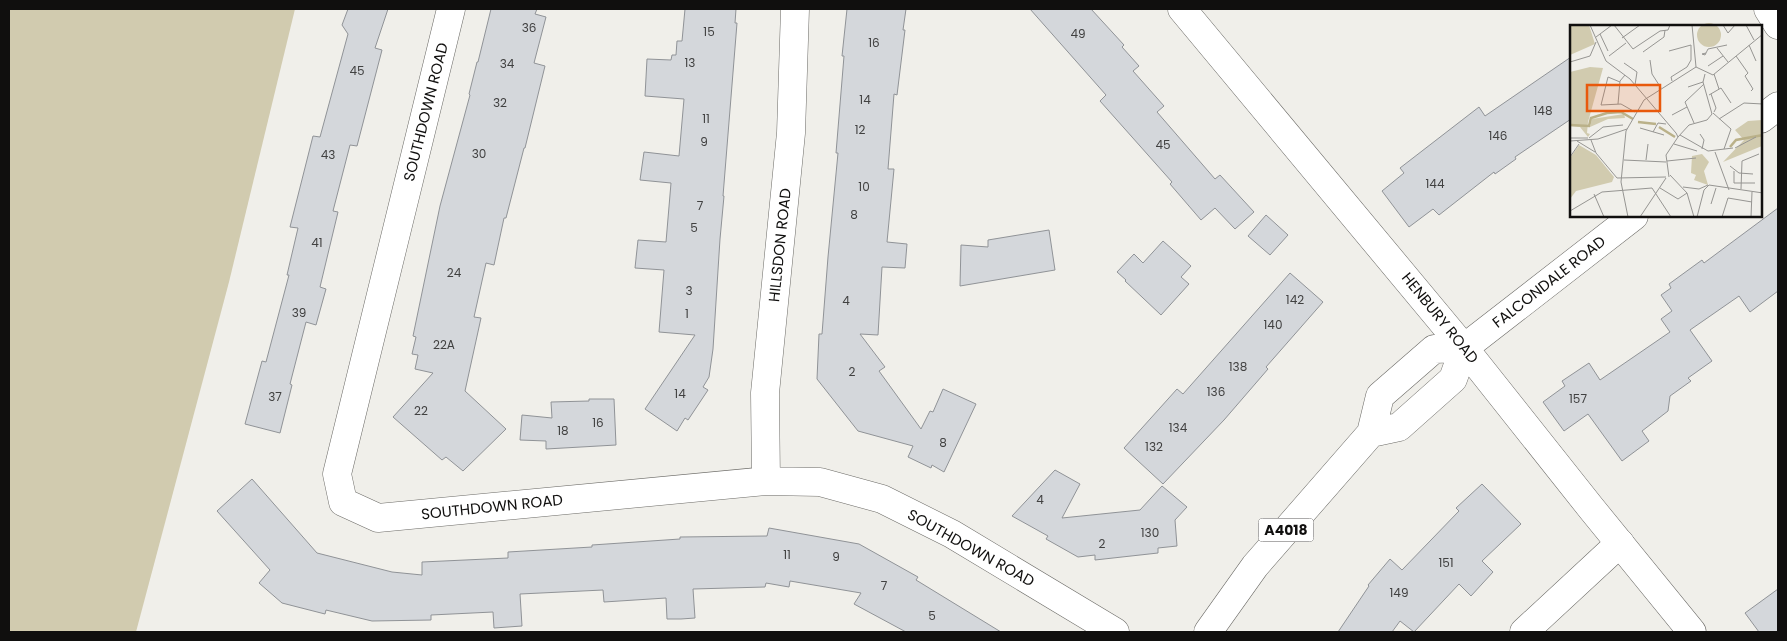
<svg xmlns="http://www.w3.org/2000/svg" width="1787" height="641" viewBox="0 0 1787 641" font-family="Poppins,sans-serif">
<style>
.green{fill:#d1cbaf}
.building{fill:#d4d7db;stroke:#909397}
.lines{fill:none;stroke-linecap:round;stroke-linejoin:round}
.minor-casing{stroke:#6c6b67;stroke-width:29}
.major-casing{stroke:#6c6b67;stroke-width:29}
.minor{stroke:#fff;stroke-width:28}
.major{stroke:#fff;stroke-width:28}
.labels{text-anchor:middle;stroke-width:4.5;stroke-linejoin:round;paint-order:stroke}
.number-label{font-size:12px;fill:#414141}
.shield{fill:#fff;stroke:#585756;stroke-width:1}
.shield-label{font-size:14px;font-weight:bold;fill:#100f0e}
.street-label{font-size:15px;fill:#100f0e;stroke:#fff}
.inset-river{fill:none;stroke:#bab189;stroke-width:2.5}
.inset-road{fill:none;stroke:#969592;stroke-width:1}
.view{fill:#e8590c;fill-opacity:0.15;stroke:#e8590c;stroke-width:2.5}
.inset-edge{fill:none;stroke:#100f0e;stroke-width:2.5}
</style>
<rect width="100%" height="100%" fill="#f0efea"/>
<path class="green" d="M9 9H295L229 282 136 632H9Z"/>
<path class="building" d="M348 9H388L375 48 382 50 357 146 350 145 333 211 338 212 320 287 326 289 316 325 306 322 290 384 292 385 280 433 245 424 262 361 266 362 289 275H287L298 228 290 227 313 136 320 137 348 34 342 25Z
M491 9H537L535 14 546 17 534 63 545 66 525 148H524L506 218H504L494 265 486 263 474 317 481 318 465 391 506 429 463 471 446 457 442 460 393 417 433 373 415 369 418 355 412 354 416 337 413 336 440 206 470 95 469 94 477 62H478Z
M685 9H736L735 23H737L723 196H724L720 239 713 349 709 377 703 387 708 390 688 420 685 418 677 431 645 409 695 335 659 332 664 270 635 268 638 240 666 242 671 183 640 180 644 152 679 156 684 99 645 96 647 59 671 60 672 55H676L677 41H682Z
M847 9H906L903 30H905L897 95 894 94 888 169H894L887 242 907 244 905 268 882 267 878 335 860 334 885 367 879 371 921 429 930 411 933 412 943 389 976 404 944 472 932 465 931 468 908 457 913 446 858 431 817 379 819 334H822L828 257 838 153H836L844 56H842Z
M1030 9H1091L1124 45 1122 47 1139 66 1133 71 1164 106 1157 112 1215 179 1220 175 1254 212 1235 229 1215 208 1201 220 1170 184 1172 182 1100 101 1106 95Z
M1571 57V119L1515 157 1516 159 1495 174 1494 172 1439 215 1433 209 1409 227 1382 191 1404 173 1400 168 1479 107 1485 116Z
M1778 208V291L1750 312 1739 296 1690 330 1712 361 1688 378 1691 381 1670 396 1668 411 1642 431 1649 441 1622 461 1588 414 1564 431 1543 402 1565 386 1562 381 1589 363 1600 380 1670 332 1661 319 1672 311 1661 295 1671 288 1669 284 1702 260 1704 263Z
M1266 215 1288 235 1270 255 1248 236Z
M1049 230 1055 270 960 286 961 245 988 247V240Z
M1163 241 1191 266 1181 277 1189 284 1161 315 1125 281 1126 280 1117 272 1134 254 1143 263Z
M1290 273 1323 302 1266 367 1268 369 1224 420 1163 484 1124 448 1177 389 1183 394Z
M589 399H614L616 445 546 449V441L520 440 522 415 552 418 551 402 589 401Z
M1055 470 1080 484 1062 518 1140 510 1162 486 1187 507 1175 520 1177 546 1158 548V553L1095 560V555L1078 557 1046 539 1048 536 1012 516Z
M252 479 317 553 392 572 422 575V562L508 558V552L592 547V545L680 539V537L767 536 769 528 859 544 918 577 916 580 1001 632H906L854 604 861 593 790 581 789 587 766 583 765 587 693 589 695 618 681 619H667L666 598 604 602 603 590 520 594 522 626 494 628 493 612 431 615V620L372 621 326 610 325 614 282 603 259 583 270 570 217 511Z
M1482 484 1521 524 1482 561 1493 572 1471 596 1459 584 1414 632 1400 621 1392 632H1338L1369 586 1368 585 1390 559 1402 570 1459 511 1456 508Z
M1778 589V632H1759L1745 613Z"/>
<g class="lines">
<g class="minor-casing">
<path id="minor" d="M451 9 337 474 343 502 378 518 766 481 820 482 882 499 952 534 1115 632
M1768 9 1778 25
M766 481 765 393 791 133 795 9
M1524 632 1620 543"/>
</g>
<g class="major-casing">
<path id="major" d="M1182 9 1464 348 1591 508 1692 632
M1761 119 1778 106
M1371 433 1399 427 1453 379 1464 348 1634 216
M1208 632 1255 566 1371 433 1380 396 1434 349 1464 348"/>
</g>
<use href="#minor" class="minor"/>
<use href="#major" class="major"/>
</g>
<g class="labels">
<g class="number-label">
<text x="529" y="32">36</text>
<text x="709" y="36">15</text>
<text x="1078" y="38">49</text>
<text x="874" y="47">16</text>
<text x="690" y="67">13</text>
<text x="507" y="68">34</text>
<text x="357" y="75">45</text>
<text x="865" y="104">14</text>
<text x="500" y="107">32</text>
<text x="1543" y="115">148</text>
<text x="706" y="123">11</text>
<text x="860" y="134">12</text>
<text x="1498" y="140">146</text>
<text x="704" y="146">9</text>
<text x="1163" y="149">45</text>
<text x="479" y="158">30</text>
<text x="328" y="159">43</text>
<text x="1435" y="188">144</text>
<text x="864" y="191">10</text>
<text x="700" y="210">7</text>
<text x="854" y="219">8</text>
<text x="694" y="232">5</text>
<text x="317" y="247">41</text>
<text x="454" y="277">24</text>
<text x="689" y="295">3</text>
<text x="1295" y="304">142</text>
<text x="846" y="305">4</text>
<text x="299" y="317">39</text>
<text x="687" y="318">1</text>
<text x="1273" y="329">140</text>
<text x="444" y="349">22A</text>
<text x="1238" y="371">138</text>
<text x="852" y="376">2</text>
<text x="1216" y="396">136</text>
<text x="680" y="398">14</text>
<text x="275" y="401">37</text>
<text x="1578" y="403">157</text>
<text x="421" y="415">22</text>
<text x="598" y="427">16</text>
<text x="1178" y="432">134</text>
<text x="563" y="435">18</text>
<text x="943" y="447">8</text>
<text x="1154" y="451">132</text>
<text x="1040" y="504">4</text>
<text x="1150" y="537">130</text>
<text x="1102" y="548">2</text>
<text x="787" y="559">11</text>
<text x="836" y="561">9</text>
<text x="1446" y="567">151</text>
<text x="884" y="590">7</text>
<text x="1399" y="597">149</text>
<text x="932" y="620">5</text>
</g>
<rect class="shield" x="1258.5" y="518.5" width="55" height="23" rx="4"/>
<g class="shield-label">
<text x="1286" y="535">A4018</text>
</g>
<g class="street-label">
<text transform="translate(426 112) rotate(-76)" y="5">SOUTHDOWN ROAD</text>
<text transform="translate(780 245) rotate(-84)" y="5">HILLSDON ROAD</text>
<text transform="translate(1549 282) rotate(-38)" y="5">FALCONDALE ROAD</text>
<text transform="translate(1440 318) rotate(51)" y="5">HENBURY ROAD</text>
<text transform="translate(492 507) rotate(-6)" y="5">SOUTHDOWN ROAD</text>
<text transform="translate(971 548) rotate(29)" y="5">SOUTHDOWN ROAD</text>
</g>
</g>
<g transform="translate(1570 25)">
<rect width="192" height="192" fill="#f0efea"/>
<path d="M127 10a12 12 0 1 1 24 0a12 12 0 1 1-24 0ZM0 0H19L25 19 0 30ZM20 42 33 43 18 97 17 108 20 109 18 112 10 102 0 101V47ZM54 89 55 93 38 94 20 102 22 94ZM192 95V121L153 137 174 115 165 105 178 96ZM9 120 26 130 44 152 42 157 6 166 0 174V133ZM132 129 139 137 134 146 138 160 124 155 126 150 121 148 122 131Z" fill="#d1cbaf"/>
<path class="inset-river" d="M68 97 86 99M0 100 19 101 21 93 37 88 51 87 63 94M89 102 105 112M160 122 166 115 193 110"/>
<path class="inset-road" d="M20 0 36 36 60 54 106 108 108 112 96 130 99 152M44 0 63 24 90 6 98 5 100 0M153 0 158 8 165 0M176 0 184 15M30 9 38 26M26 12 42 0M52 13 70 0M179 20 186 36M147 23 158 37M99 26 121 20M73 27 94 12 95 5M136 28 132 29 135 30 138 24 157 20M39 31 56 18M166 31 178 48 175 51 183 64 181 66M80 35 82 49 91 63M0 37 20 31 26 17M54 38 67 47 65 60M138 41 153 31M126 42 143 50 193 9M144 49 149 64M102 56 101 52 117 42 121 35V20M50 57 38 52 31 80 51 79 65 87M118 62 133 57M141 69 146 83 144 87M139 70 151 63 161 78M48 79 50 56 55 50M143 88 161 104 154 124M102 90 117 82M149 94 174 78 193 79M124 98 115 77 134 59M70 103 94 110M83 107 88 98 96 99M130 109 134 115 132 124M110 110 138 126 163 123M108 112 119 100 137 95 142 89 133 57 135 49M0 113H18M19 113 33 102 53 100M21 115 26 128 47 153 96 152M0 116 28 114 57 104M7 116 25 127M104 119 127 126M165 123 186 112M145 127 159 165M0 132 9 119M54 135 96 137M76 135 78 119M97 136 126 133M160 141 169 148 183 149M164 146V158H185M100 150 117 168 124 192M139 160 193 168M113 162 129 164 138 160M82 163 101 192M90 163 108 174 117 168M171 164 172 136 189 129M24 169 34 192M141 179 146 163M0 186 32 167 82 163M58 192 51 157 56 106 74 75 126 42 122 0M70 192 96 153M127 192 134 165 139 160M152 192 158 173 182 177M181 192 182 167"/>
<path class="view" d="M17 60H90V86H17Z"/>
<rect width="192" height="192" class="inset-edge"/>
</g>
<rect width="1787" height="641" fill="none" stroke="#100f0e" stroke-width="20"/>
</svg>
